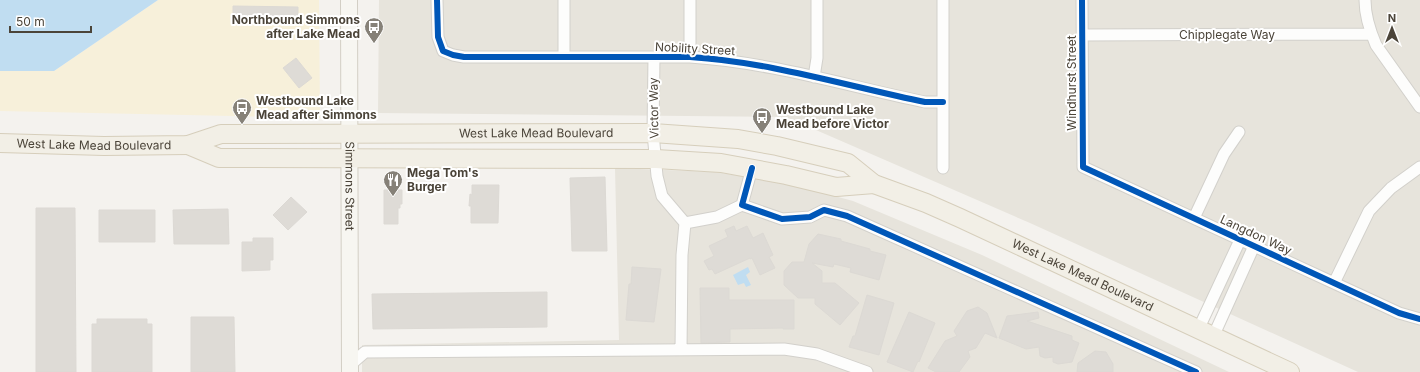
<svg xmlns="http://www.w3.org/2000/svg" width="1420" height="372" viewBox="0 0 1420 372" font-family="Inter,sans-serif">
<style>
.residential{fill:#e7e4dc}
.sand{fill:#f7f0da}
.water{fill:#c0ddf1}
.building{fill:#dedbd6;stroke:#dcd9d4}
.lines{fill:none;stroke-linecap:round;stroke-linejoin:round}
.street-casing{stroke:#d2d0cb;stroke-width:13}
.secondary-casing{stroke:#d3cfc5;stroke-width:18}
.primary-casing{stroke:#d6cebb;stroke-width:20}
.street{stroke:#fdfdfc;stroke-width:11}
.secondary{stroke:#f7f6f1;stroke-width:16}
.primary{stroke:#f2efe6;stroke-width:18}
.cycleway-casing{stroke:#fff;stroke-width:8}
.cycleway{stroke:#0057b8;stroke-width:6}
.labels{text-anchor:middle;stroke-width:4;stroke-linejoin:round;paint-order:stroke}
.poi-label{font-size:12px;font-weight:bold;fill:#4b4439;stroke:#fff;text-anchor:start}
.street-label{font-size:12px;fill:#4b4439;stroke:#fff}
</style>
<rect width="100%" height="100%" fill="#f4f2ee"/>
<path class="residential" d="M379 0H1420V372H1358L1030 223 786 117 378 113Z
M615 168 716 172 794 185 853 201 982 255 1229 372H362V345L619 340Z"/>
<path class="sand" d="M158 0H319L320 118 0 111V71H54Z"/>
<path class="water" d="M0 0H158L54 71H0Z
M748 267 750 272 746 275 751 285 746 287 744 283 738 285 733 275Z"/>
<path class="building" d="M233 6 298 7V24H233Z
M296 58 312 78 299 88 283 68Z
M605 177 607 251H572L570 178Z
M472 185H499L498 223H471V206H469L470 194 472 195Z
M384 190H402V204H400V208H398V224H384Z
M291 197 307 212 288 230 273 215Z
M36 208H75L76 372H36Z
M228 209 229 244H174L173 210Z
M99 210H155V242H99Z
M734 226 736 231 747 226 753 238 763 233 773 255 769 257 775 268 760 275 752 258 750 259V258L715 274 712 269 709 270 704 261 714 256 709 246 728 237 725 230Z
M818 234 841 239V241L870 249V251L886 255 879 280 850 272 851 268 834 264 833 267 812 263 822 271V283H835L859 303 840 325 815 304V298H798L784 285V271L792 262H804L809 244Z
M253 238H273V260H270V270L242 271V242H253Z
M632 267 661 269 654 322 626 320 629 284H631Z
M700 288H729V300H794V329H783V328L730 329V342L701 343Z
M547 292V327L373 329 372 294Z
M867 295 894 303 879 355 849 347 853 336H855Z
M978 307 987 313 997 338 985 333 976 348 968 351 970 357 959 372H936L928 368 945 341 957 336 954 331 967 311Z
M909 312 935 323 919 362 918 361 913 372 887 362Z
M1038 312 1039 318 1027 321 1072 336V340L1079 343 1072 362 1058 364 1053 362V357L1045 358 1040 356 1039 347 1026 349 999 338 1007 316Z
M191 317H234L235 372H191Z
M97 319H147V324H152V372H92V324H97Z
M1095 351 1106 352 1113 364V372H1077L1078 363Z"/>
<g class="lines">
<g class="street-casing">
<path id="street" d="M437 0 438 37 443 51 453 55 464 57H690C770 62 847 86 925 102H943
M1082 0 1083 167 1334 283 1399 313 1420 319
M1365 0C1365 15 1370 31 1376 45L1420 107
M1082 35 1371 34
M564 57V0
M654 57 653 133 657 176 662 196 685 223 682 255 681 350
M690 57V0
M814 77 817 58V0
M752 168 742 205 782 219 810 217 824 210 847 216 1196 372
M943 168V0
M1194 218 1224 154 1239 132
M685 223 717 217 742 205
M1334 283 1369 211 1391 188 1420 167
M1198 330 1240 240
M1213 337 1254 246
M350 365 365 352 784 349 817 354 867 372"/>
</g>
<g class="secondary-casing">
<g id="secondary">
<path id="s1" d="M349 0 350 372"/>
</g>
</g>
<g class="primary-casing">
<g id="primary">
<path id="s2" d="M0 143 104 146 188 145 221 134 653 133 738 139 777 146 848 163 874 184 926 203 960 218 1290 372"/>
<path d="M188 145 219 158 656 159 721 163 786 175 836 187 874 184"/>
</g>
</g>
<use href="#street" class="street"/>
<use href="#secondary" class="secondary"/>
<use href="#primary" class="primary"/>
<g class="cycleway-casing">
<path id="cycleway" d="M437 0 438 37 443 51 453 55 464 57H690C770 62 847 86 925 102H943
M1082 0 1083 167 1334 283 1399 313 1420 319
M752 168 742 205 782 219 810 217 824 210 847 216 1196 372"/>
</g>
<use href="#cycleway" class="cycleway"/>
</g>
<defs>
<g id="bus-pin" transform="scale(1)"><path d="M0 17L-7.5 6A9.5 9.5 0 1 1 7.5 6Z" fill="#868178" stroke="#fff"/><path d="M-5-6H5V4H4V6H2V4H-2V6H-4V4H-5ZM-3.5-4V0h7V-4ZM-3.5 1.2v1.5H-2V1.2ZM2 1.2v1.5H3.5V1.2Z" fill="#fff"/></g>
<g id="restaurant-pin" transform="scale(1)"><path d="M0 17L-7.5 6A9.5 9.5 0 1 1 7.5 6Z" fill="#868178" stroke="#fff"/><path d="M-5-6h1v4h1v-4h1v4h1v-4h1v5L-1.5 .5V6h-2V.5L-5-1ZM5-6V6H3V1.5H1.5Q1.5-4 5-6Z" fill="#fff"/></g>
</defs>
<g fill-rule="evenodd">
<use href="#bus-pin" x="374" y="27"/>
<use href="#bus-pin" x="242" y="108"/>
<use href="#bus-pin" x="762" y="117"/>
<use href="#restaurant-pin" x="393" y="180"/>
</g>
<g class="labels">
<g class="poi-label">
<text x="360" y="24" text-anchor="end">Northbound Simmons<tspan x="360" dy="14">after Lake Mead</tspan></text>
<text x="256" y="105">Westbound Lake<tspan x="256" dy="14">Mead after Simmons</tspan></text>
<text x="776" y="114">Westbound Lake<tspan x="776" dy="14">Mead before Victor</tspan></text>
<text x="407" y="177">Mega Tom's<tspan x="407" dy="14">Burger</tspan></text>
</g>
<g class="street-label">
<text x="1227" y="39">Chipplegate Way</text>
<text transform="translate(695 49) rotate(3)" y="4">Nobility Street</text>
<text transform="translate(1072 83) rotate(-90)" y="4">Windhurst Street</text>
<text transform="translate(654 108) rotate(-91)" y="4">Victor Way</text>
<text dy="4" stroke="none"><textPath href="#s2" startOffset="538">West Lake Mead Boulevard</textPath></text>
<text dy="4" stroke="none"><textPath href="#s2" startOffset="94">West Lake Mead Boulevard</textPath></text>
<text dy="4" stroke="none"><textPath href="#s1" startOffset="186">Simmons Street</textPath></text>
<text transform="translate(1256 235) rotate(25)" y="4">Langdon Way</text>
<text dy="4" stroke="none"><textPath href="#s2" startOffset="1114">West Lake Mead Boulevard</textPath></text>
</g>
</g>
<g transform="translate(1392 28)" stroke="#ffffff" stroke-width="3" paint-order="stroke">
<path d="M0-3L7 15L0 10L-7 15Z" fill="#4b4439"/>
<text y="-6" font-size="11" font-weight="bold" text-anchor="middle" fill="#4b4439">N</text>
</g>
<path d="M10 26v6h81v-6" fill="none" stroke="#4b4439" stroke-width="2"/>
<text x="16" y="26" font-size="12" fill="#4b4439" stroke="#ffffff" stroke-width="3" paint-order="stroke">50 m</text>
</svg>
